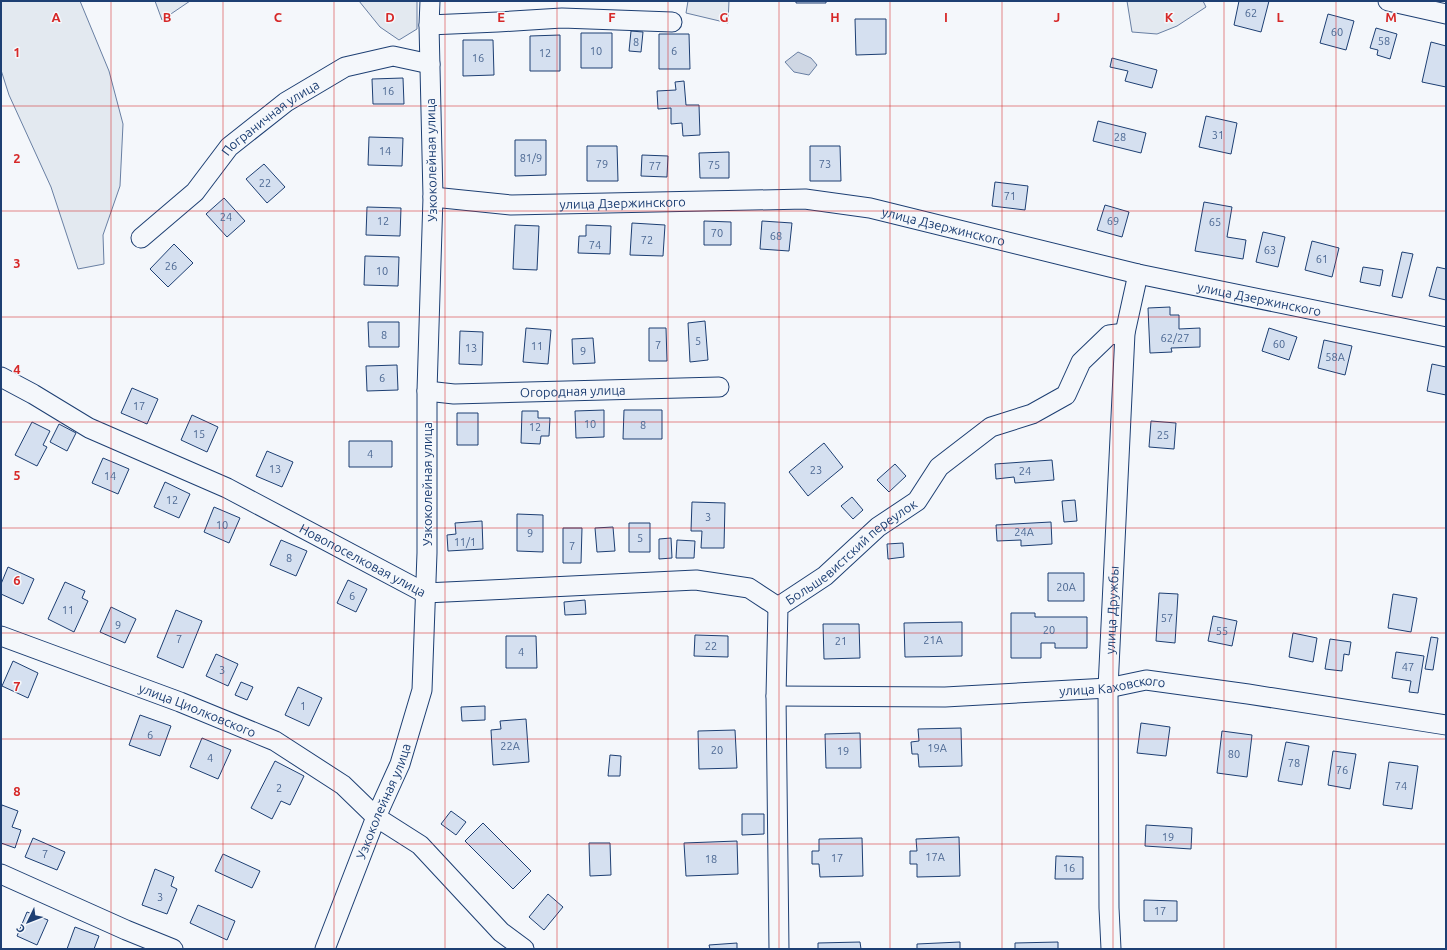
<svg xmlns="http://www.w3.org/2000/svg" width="1447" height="950" viewBox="0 0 1447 950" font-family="Ubuntu,sans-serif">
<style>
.green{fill:#e3e9f0;stroke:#687fa3}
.water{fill:#cfd7e4;stroke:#687fa3}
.building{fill:#d5e0f0;stroke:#1d3f73}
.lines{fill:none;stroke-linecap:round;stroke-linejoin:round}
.minor-casing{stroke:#1d3f73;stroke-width:21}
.minor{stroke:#f4f7fb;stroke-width:19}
.grid{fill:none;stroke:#d62828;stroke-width:1;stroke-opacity:0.55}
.labels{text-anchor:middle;stroke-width:3;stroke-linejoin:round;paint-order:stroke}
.number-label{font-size:11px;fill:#4b6792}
.street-label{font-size:13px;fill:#1d3f73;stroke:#f4f7fb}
.grid-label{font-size:13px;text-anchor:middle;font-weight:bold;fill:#d62828;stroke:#f4f7fb;stroke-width:3;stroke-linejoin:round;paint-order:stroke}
</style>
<rect width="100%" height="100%" fill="#f4f7fb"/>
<path class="green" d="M1 1H80L109 71 123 124 120 186 103 235 104 264 78 269 51 187 9 95 1 70Z
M155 1H190L162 20Z
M359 1H417V29L399 40 380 27Z
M688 1H729L728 23 686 13Z
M1127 1H1203L1206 7 1177 26 1157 34 1132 32Z"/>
<path class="water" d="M798 52 811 58 817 65 809 75 794 72 785 62Z"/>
<path class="building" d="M796 1H826V3H796Z
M1239 1H1269L1261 32 1234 25Z
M1328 14 1354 21 1346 50 1320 43Z
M855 19H886V54L856 55Z
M1376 28 1397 34 1390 59 1377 55 1378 50 1370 48Z
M631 31 643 32 641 52 629 51Z
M581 33H612V68H581Z
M659 34H689L690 69H659Z
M560 35V71H530V36Z
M463 40H493L494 75 463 76Z
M1431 42 1446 46V87L1422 82Z
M1112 58 1157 70 1152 88 1125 81 1128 71 1110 67Z
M403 78 404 104H373L372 79Z
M684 81 686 105H699L700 135 683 136 682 123 671 124V108L658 109 657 91 676 90 675 82Z
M1206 116 1237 123 1231 154 1199 147Z
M1098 121 1146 133 1141 153 1093 141Z
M369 137 403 138 402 166 368 165Z
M515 140H546V175L515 176Z
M587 146H617L618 181H587Z
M810 146H840L841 181H810Z
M729 152V178H700L699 153Z
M642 155 668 156 667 177 641 176Z
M264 164 285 187 267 203 246 179Z
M995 182 1028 186 1025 210 992 206Z
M224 198 245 221 227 237 206 214Z
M1204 202 1232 207 1227 237 1246 240 1243 259 1195 251Z
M1105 205 1129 212 1122 237 1097 230Z
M367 207 401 208 400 236 366 235Z
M704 221 731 222V245H704Z
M762 221 792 223 789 251 760 249Z
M632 223 665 225 663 256 630 255Z
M515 225 539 226 537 270 513 269Z
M586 225 611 226 610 254 578 253 579 236H586Z
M1263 232 1285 237 1278 267 1256 262Z
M1312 241 1339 248 1332 277 1305 270Z
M174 244 193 263 168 287 150 269Z
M1402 252 1413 254 1402 298 1392 296Z
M365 256 399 257 398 286 364 285Z
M1363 267 1383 270 1380 286 1360 282Z
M1437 267 1446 269V300L1429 296Z
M1170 307V315H1179V329L1200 328V347L1171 348 1172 352 1150 353 1148 308Z
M705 321 708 360 690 362 688 323Z
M368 322H399V347H369Z
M526 328 551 330 548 364 523 362Z
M649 328H666L667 361H649Z
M1269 328 1297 337 1289 360 1262 351Z
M460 331 483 332 482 365 459 364Z
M593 338 595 363 573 364 572 339Z
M1324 340 1352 346 1345 375 1318 368Z
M1432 364 1446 367V395L1427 391Z
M397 365 398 390 367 391 366 366Z
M132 388 158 399 147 424 121 413Z
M604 410V437L576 438 575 411Z
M624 410H662V439H623Z
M522 411H538V418H550L549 436H541L540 444 521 443Z
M457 413H478V445H457Z
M192 415 218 427 207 452 181 440Z
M1151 421 1176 423 1174 449 1149 447Z
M32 422 50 431 43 445 47 447 37 466 15 455Z
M59 424 76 433 67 451 50 442Z
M349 441H392V467H349Z
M824 443 843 467 808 496 789 472Z
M267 451 293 462 282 487 256 476Z
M103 458 129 469 118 494 92 483Z
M1052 460 1054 480 1015 483 1014 477 996 479 995 464Z
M895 464 906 476 889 492 877 480Z
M165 482 190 494 179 518 154 507Z
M852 497 863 510 853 519 841 506Z
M1075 500 1077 521 1064 522 1062 501Z
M692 502 725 503 724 548H701L702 531H691Z
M214 507 240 518 229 543 204 532Z
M517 514 543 515V552L517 551Z
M482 521 483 549 448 551 447 535 456 534 455 523Z
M1051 522 1052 544 1021 546V540L997 541 996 525Z
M629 523H650V552H629Z
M613 527 615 551 597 552 595 528Z
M563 528H582L581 563H563Z
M671 538 672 558 659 559V539Z
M281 540 307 551 296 576 270 565Z
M677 540 695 541 694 558H676Z
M903 543 904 557 888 559 887 544Z
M8 567 34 579 23 604 1 594V584Z
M1048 573H1084V601H1048Z
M348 580 367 589 356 612 337 603Z
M65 582 85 591 82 598 88 601 74 632 48 619Z
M1159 593 1178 594 1175 643 1156 641Z
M1393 594 1417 598 1411 632 1388 628Z
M585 600 586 614 565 615 564 602Z
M111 607 136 619 125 643 100 632Z
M176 610 202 621 183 668 157 657Z
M1011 613H1035V617H1087V648H1055V643H1041V658H1011Z
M1213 616 1237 621 1232 646 1208 641Z
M962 622V656L905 657 904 623Z
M823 624H859L860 658 824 659Z
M1293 633 1317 638 1313 662 1289 657Z
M695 635 728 636V657L694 656Z
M506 636H536L537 668H506Z
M1431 637 1438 638 1433 670 1425 669Z
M1330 639 1351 642 1349 655 1344 654 1342 671 1325 669Z
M1396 652 1424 656 1418 693 1409 692 1411 681 1392 678Z
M216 654 238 664 228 686 206 676Z
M13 661 38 673 28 698 2 686Z
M241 682 253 687 247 700 235 695Z
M298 687 322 698 309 726 285 715Z
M485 706V720L462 721 461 707Z
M140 715 171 726 160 756 129 745Z
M526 719 529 762 493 765 491 730 501 729 500 721Z
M1141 723 1170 727 1166 756 1137 753Z
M961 728 962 766 919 767 918 754H912L911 742 919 741 918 729Z
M735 730 737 768 699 769 698 731Z
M1222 731 1252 735 1247 777 1217 773Z
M860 733 861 768H826L825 734Z
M202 738 231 750 218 779 190 767Z
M1286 742 1309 746 1302 785 1278 781Z
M1333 751 1356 754 1350 789 1328 785Z
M610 755 621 756 620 776H608Z
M275 761 304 776 290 805 281 801 272 819 251 808Z
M1389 762 1418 766 1412 809 1383 805Z
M2 805 18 811 12 827 21 830 15 848 1 843V809Z
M451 811 466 822 456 835 441 824Z
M742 814H764V834L742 835Z
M483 823 531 871 513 889 465 841Z
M1146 825 1192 828 1191 849 1145 846Z
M959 837 960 876 917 877V864H910V851H917L916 839Z
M33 838 65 852 57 870 25 857Z
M862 838 863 876 820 877 819 864H812V851H819V839Z
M737 841 738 874 686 876 684 843Z
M589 843H610L611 875 590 876Z
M223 854 260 871 252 888 215 871Z
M1056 856 1083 857V879H1055Z
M155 869 174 877 171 886 177 889 167 914 142 905Z
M548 894 563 907 544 930 529 917Z
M1144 900 1177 901V921H1144Z
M198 905 235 921 227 940 190 923Z
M27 912 48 920 37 945 17 936Z
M75 927 99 936 94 949H67Z
M860 942 861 949H818V943Z
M960 942V949H917V944Z
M1058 942V949H1015V943Z
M737 943V949H710L709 945Z"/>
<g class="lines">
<g class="minor-casing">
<g id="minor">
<path d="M1388 1 1446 14"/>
<path d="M429 25 498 22 562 18 672 22"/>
<path id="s1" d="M433 197 511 205 805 199 870 208 1138 274 1446 337"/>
<path id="s2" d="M141 238 195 192 229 147 286 102 345 67 393 56 430 64"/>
<path id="s3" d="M1 377 33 394 89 428 227 488 425 593 696 580 749 588 778 607"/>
<path id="s4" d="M427 391 454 394 719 387"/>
<path id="s5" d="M1 636 180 702 275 741 343 785 376 817 420 845 501 932 524 949"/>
<path id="s6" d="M776 696 945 697 1108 688 1146 680 1248 694 1446 725"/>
<path d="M1 874 126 930 173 949"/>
<path id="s7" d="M325 949 376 817 400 764 422 690 427 553V391L433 197 429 25 430 1"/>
<path id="s8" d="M779 949 776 696 778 607 825 576 878 527 917 501 939 467 991 427 1032 414 1066 395 1081 362 1109 335 1125 333"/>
<path id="s9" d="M1111 949 1109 908 1108 688 1125 333 1138 274"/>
</g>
</g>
<use href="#minor" class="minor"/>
</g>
<path class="grid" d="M111 1V949M223 1V949M334 1V949M445 1V949M557 1V949M668 1V949M779 1V949M890 1V949M1002 1V949M1113 1V949M1224 1V949M1336 1V949M1 106H1446M1 211H1446M1 317H1446M1 422H1446M1 528H1446M1 633H1446M1 739H1446M1 844H1446"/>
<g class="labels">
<g class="number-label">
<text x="1251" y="17">62</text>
<text x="1337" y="36">60</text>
<text x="1384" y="45">58</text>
<text x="636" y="46">8</text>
<text x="596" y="55">10</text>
<text x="674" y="55">6</text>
<text x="545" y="57">12</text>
<text x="478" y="62">16</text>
<text x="388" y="95">16</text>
<text x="1218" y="139">31</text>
<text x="1120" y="141">28</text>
<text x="385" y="155">14</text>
<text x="531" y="162">81/9</text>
<text x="602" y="168">79</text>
<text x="825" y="168">73</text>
<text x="714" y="169">75</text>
<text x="655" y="170">77</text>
<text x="265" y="187">22</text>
<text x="1010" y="200">71</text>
<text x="226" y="221">24</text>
<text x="383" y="225">12</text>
<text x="1113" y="225">69</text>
<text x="1215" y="226">65</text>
<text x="717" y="237">70</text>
<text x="776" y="240">68</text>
<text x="647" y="244">72</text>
<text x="595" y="249">74</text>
<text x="1270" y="254">63</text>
<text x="1322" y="263">61</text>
<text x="171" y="270">26</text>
<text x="382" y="275">10</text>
<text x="384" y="339">8</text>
<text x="1175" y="342">62/27</text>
<text x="698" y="345">5</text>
<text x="1279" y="348">60</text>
<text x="658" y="349">7</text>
<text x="537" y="350">11</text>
<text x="471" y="352">13</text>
<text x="583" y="355">9</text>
<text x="1335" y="361">58А</text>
<text x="382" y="382">6</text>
<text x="139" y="410">17</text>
<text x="590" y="428">10</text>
<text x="643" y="429">8</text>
<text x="535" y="431">12</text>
<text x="199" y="438">15</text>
<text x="1163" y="439">25</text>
<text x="370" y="458">4</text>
<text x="275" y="473">13</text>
<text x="816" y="474">23</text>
<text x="1025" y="475">24</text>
<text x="110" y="480">14</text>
<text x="172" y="504">12</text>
<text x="708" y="521">3</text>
<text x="222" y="529">10</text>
<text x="1024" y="536">24А</text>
<text x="530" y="537">9</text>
<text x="640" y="542">5</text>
<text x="465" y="546">11/1</text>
<text x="572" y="550">7</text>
<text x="289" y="562">8</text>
<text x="1066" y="591">20А</text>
<text x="352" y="600">6</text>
<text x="68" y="614">11</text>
<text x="1167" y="622">57</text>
<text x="118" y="629">9</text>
<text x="1049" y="634">20</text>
<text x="1222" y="635">55</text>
<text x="179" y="643">7</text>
<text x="933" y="644">21А</text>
<text x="841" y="645">21</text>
<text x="711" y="650">22</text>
<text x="521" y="656">4</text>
<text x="1408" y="671">47</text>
<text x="222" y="674">3</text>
<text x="303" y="710">1</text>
<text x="150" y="739">6</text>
<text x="510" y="750">22А</text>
<text x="937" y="752">19А</text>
<text x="717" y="754">20</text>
<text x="843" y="755">19</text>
<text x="1234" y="758">80</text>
<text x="210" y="762">4</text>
<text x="1294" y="767">78</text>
<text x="1342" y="774">76</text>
<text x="1401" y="790">74</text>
<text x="279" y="792">2</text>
<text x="1168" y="841">19</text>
<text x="45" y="858">7</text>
<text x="935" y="861">17А</text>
<text x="837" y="862">17</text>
<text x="711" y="863">18</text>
<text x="1069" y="872">16</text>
<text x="160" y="901">3</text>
<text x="1160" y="915">17</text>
</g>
<g class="street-label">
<text dy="5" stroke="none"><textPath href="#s2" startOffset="178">Пограничная улица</textPath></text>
<text transform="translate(431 160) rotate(-91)" y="5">Узкоколейная улица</text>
<text dy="5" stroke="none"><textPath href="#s1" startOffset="190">улица Дзержинского</textPath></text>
<text dy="5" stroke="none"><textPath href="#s1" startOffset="514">улица Дзержинского</textPath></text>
<text dy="5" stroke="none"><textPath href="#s1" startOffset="838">улица Дзержинского</textPath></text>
<text dy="5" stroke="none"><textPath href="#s4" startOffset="146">Огородная улица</textPath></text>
<text transform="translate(427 484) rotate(-90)" y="5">Узкоколейная улица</text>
<text dy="5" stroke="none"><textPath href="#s8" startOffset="434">Большевистский переулок</textPath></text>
<text dy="5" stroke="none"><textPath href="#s3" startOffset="406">Новопоселковая улица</textPath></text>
<text dy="5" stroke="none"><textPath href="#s9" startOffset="339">улица Дружбы</textPath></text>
<text dy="5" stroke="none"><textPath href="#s6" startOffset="337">улица Каховского</textPath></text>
<text dy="5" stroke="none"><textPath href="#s5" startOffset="210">улица Циолковского</textPath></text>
<text dy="5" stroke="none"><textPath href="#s7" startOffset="159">Узкоколейная улица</textPath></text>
</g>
</g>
<g class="grid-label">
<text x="56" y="22">A</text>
<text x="167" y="22">B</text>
<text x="278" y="22">C</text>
<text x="390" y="22">D</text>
<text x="501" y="22">E</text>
<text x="612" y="22">F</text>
<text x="724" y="22">G</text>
<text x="835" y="22">H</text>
<text x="946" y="22">I</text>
<text x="1057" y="22">J</text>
<text x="1169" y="22">K</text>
<text x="1280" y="22">L</text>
<text x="1391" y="22">M</text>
<text x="17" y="57">1</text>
<text x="17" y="163">2</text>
<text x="17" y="268">3</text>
<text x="17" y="374">4</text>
<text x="17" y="480">5</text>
<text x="17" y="585">6</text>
<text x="17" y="691">7</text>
<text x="17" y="796">8</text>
</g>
<rect width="1447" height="950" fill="none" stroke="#1d3f73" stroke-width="4"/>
<g transform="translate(28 922) rotate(227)" stroke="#f4f7fb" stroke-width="3" paint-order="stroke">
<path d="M0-3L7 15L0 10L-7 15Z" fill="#1d3f73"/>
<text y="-6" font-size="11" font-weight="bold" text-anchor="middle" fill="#1d3f73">С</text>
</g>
</svg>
